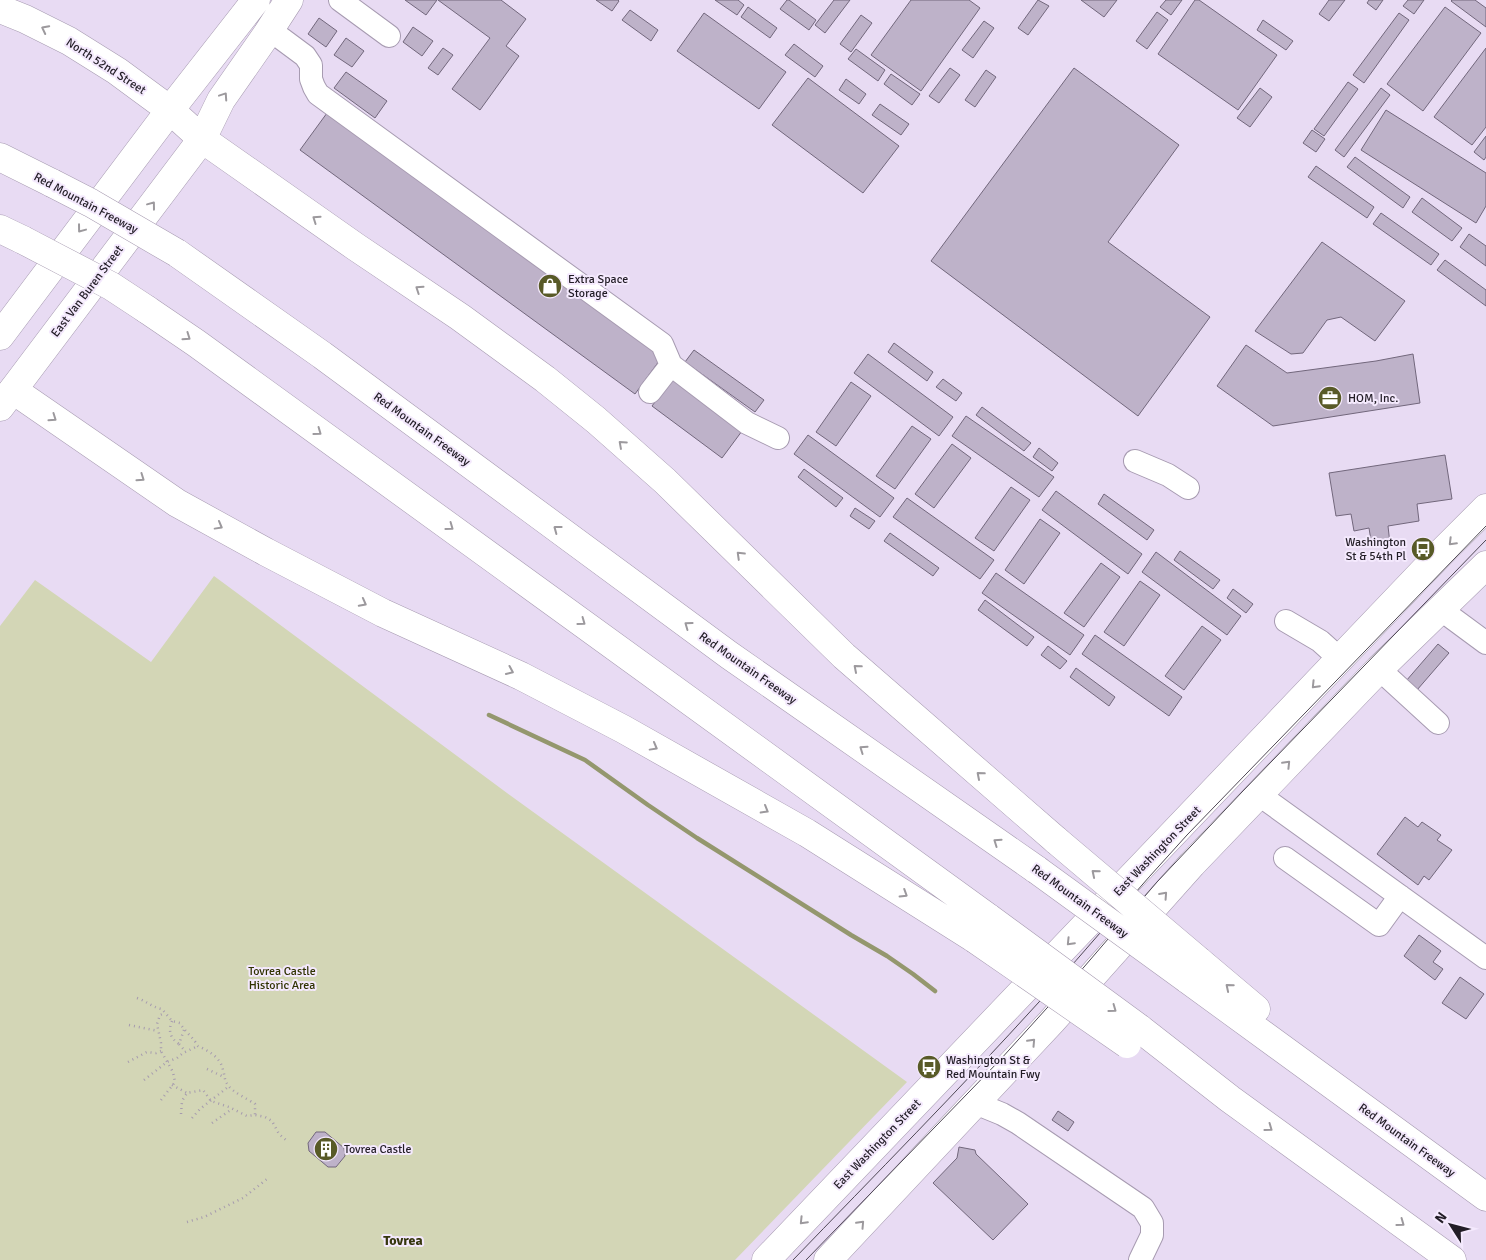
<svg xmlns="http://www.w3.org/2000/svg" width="1486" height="1260" viewBox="0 0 1486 1260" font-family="Signika,sans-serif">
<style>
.green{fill:#d3d6b6}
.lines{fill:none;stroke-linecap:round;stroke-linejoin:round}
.stream{stroke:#94976e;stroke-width:4.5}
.building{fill:#beb2c9;stroke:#72677c}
.minor-casing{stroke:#a79bb1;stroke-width:24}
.major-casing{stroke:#a79bb1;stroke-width:29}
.highway-casing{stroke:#a79bb1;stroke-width:29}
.path{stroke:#a69bae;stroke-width:2.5;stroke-dasharray:1 4;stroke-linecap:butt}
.minor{stroke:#fff;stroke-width:22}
.major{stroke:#fff;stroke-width:28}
.highway{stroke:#fff;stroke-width:28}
.tram{stroke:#504956;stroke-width:1}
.highway-bridge-casing{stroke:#a79bb1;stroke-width:29;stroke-linecap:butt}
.highway-bridge{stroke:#fff;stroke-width:28}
.oneway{stroke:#9c999d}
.labels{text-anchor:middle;stroke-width:4;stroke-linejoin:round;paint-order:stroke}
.street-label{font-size:12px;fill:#221d26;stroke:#f4e9fd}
.poi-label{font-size:12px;fill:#221d26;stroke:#f4e9fd;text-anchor:start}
.park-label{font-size:12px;fill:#303200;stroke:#f4e9fd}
.neighbourhood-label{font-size:14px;font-weight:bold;fill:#35360d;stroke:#f4e9fd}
</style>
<rect width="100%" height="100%" fill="#e8dbf3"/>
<path class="green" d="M214 576 507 793 907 1082 735 1260H0V626L35 580 151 662Z"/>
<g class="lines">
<path class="stream" d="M489 715 585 760 648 805 697 838 851 935 887 956 913 974 935 991"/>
</g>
<path class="building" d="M405 0H437L426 15Z
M438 0H501L526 19 506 46 519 56 480 110 452 89 490 38Z
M596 0H618L619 1 612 11Z
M715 0H738L744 5 737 15Z
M787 0H789L816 20 809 30 780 9Z
M834 0H850L825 33 815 25Z
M911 0H969L980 8 921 91 871 55Z
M1038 0 1049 6 1028 35 1018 28Z
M1081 0H1117L1104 17Z
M1166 0H1182L1171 15 1160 7Z
M1195 0H1199L1277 55 1238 110 1158 54Z
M1329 0H1345L1329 21 1319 14Z
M1369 0H1383L1376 10 1367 3Z
M1408 0H1424L1414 14 1403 6Z
M1452 0H1475L1486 8V27L1451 1Z
M748 7 777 28 770 38 741 17Z
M1445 7 1481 33 1423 111 1387 84Z
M630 10 658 30 651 41 622 20Z
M1157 12 1168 20 1147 49 1136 41Z
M704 13 786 72 759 109 677 51Z
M1399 13 1409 20 1364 83 1353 75Z
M861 15 872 23 851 52 840 44Z
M319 18 337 31 326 47 308 34Z
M1263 20 1293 41 1286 50 1257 30Z
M984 21 994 28 973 58 962 50Z
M413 27 433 41 422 56 403 42Z
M346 38 364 51 352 67 334 55Z
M794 44 823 66 815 77 785 55Z
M443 48 453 55 438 75 428 68Z
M1486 48V127L1472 145 1434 117Z
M856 49 885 70 878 81 848 59Z
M950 68 960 75 939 103 929 96Z
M1074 68 1179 145 1108 242 1210 317 1138 416 931 261Z
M986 70 996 77 975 107 965 100Z
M346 72 387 101 375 118 334 88Z
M891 74 920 94 912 105 884 84Z
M808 78 899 146 863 193 772 125Z
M846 79 866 94 859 104 839 90Z
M1348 82 1358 89 1324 136 1314 129Z
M1260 88 1272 97 1250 127 1237 118Z
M1381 88 1390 95 1344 157 1335 150Z
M880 104 909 124 901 135 872 115Z
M1386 110 1486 173V206L1476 223 1361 150Z
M327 113 662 357 635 394 300 150Z
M1312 130 1325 139 1316 152 1303 143Z
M1486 136V157L1484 160 1474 152Z
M1355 157 1410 197 1403 208 1347 167Z
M1316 166 1374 207 1367 218 1308 177Z
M1422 198 1462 228 1452 241 1412 212Z
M1381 213 1439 254 1431 265 1373 224Z
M1469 234 1486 246V266L1460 247Z
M1322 242 1405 301 1375 341 1341 317 1327 320 1303 353 1291 354 1255 331Z
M1445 260 1486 290V306L1437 270Z
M894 343 933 372 927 381 888 352Z
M1246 345 1287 373 1376 361 1413 354 1420 403 1273 426 1217 386Z
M694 350 764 400 755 412 685 362Z
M868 354 953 417 939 436 854 373Z
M672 379 742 431 722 458 652 406Z
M943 379 962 393 956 401 936 387Z
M851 382 871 396 836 446 816 432Z
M982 407 1031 443 1024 451 976 415Z
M966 416 1054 477 1039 497 952 436Z
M912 426 931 439 895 489 876 476Z
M808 435 894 498 880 517 794 454Z
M952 444 971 458 934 508 915 494Z
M1039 448 1058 463 1052 471 1033 457Z
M1445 455 1452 499 1417 504 1419 521 1388 526 1390 544 1372 547 1369 528 1354 531 1351 514 1336 516 1329 473Z
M804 469 843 498 836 507 798 477Z
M1011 487 1030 500 994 551 975 538Z
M1056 491 1142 554 1128 574 1042 510Z
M1104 494 1154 530 1147 540 1098 504Z
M907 498 994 560 980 579 893 517Z
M855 508 875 521 869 529 850 516Z
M1040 519 1060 533 1024 584 1005 570Z
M890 533 939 568 933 576 884 541Z
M1180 551 1220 580 1213 589 1174 560Z
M1156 552 1241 616 1227 635 1142 572Z
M1101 563 1120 577 1084 627 1064 613Z
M996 573 1084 635 1070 655 982 593Z
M1140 581 1160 595 1124 646 1104 632Z
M1233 589 1253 604 1246 613 1227 598Z
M985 600 1034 637 1027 646 978 610Z
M1202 626 1221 640 1184 690 1165 676Z
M1095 635 1182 697 1169 716 1082 654Z
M1438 644 1449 653 1417 690 1406 681Z
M1048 646 1067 661 1060 669 1041 655Z
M1076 668 1115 697 1109 706 1070 677Z
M1405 817 1418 827 1422 822 1441 835 1437 840 1452 850 1429 880 1424 876 1418 885 1377 854Z
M1419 935 1441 951 1433 962 1443 969 1435 980 1404 956Z
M1460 977 1484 994 1466 1019 1442 1003Z
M1058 1111 1074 1122 1068 1131 1052 1120Z
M316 1132H325L344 1148 345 1156 336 1167H328L309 1151 308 1143Z
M959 1147 975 1150 976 1154 1028 1204 993 1240 933 1183 957 1158Z"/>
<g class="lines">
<g class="minor-casing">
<path id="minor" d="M340 0 389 36
M270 30 305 56 311 65V79L314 87 318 94 662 344 671 365 747 423 778 438
M650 392 671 365
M1135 461 1168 475 1188 488
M1440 609 1486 643
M1286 621 1320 641 1340 659
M1379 669 1438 723
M1258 794 1486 958
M1285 858 1379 925 1400 896
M975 1103 1002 1114 1018 1123 1143 1208 1152 1223V1235L1140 1260"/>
</g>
<g class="major-casing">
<path id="major" d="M0 9 25 19 69 41 117 71 170 110 202 139
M0 336 170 110 256 0
M0 407 202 139 221 100 267 34 289 0
M766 1260 1439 555 1486 508
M828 1260 1052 1021 1192 864 1379 669 1486 565"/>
</g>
<g class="highway-casing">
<path id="highway" d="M202 139 356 247 460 317 545 379 596 420 665 481 844 656 1057 841
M0 157 52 183
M0 229 23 240
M177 253 322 355 729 655 1037 870
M146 309 196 343 989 918
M13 390 177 503 266 552 383 613 521 676 623 729 807 833 975 939
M1199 961 1256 1009
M1187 979 1486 1197
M1139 1028 1230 1099 1452 1260"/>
</g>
<path class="path" d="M137 998C146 1001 152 1007 162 1009L172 1021 180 1023C185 1032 193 1037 198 1046 209 1051 221 1058 223 1070 225 1076 224 1080 228 1085 232 1092 248 1099 255 1104V1115
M172 1021C168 1031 170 1038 179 1044
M129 1025 158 1031
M184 1030 179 1044 185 1051
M128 1062 147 1052 156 1053 161 1051
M207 1069 224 1077
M144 1080 167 1062 177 1058 183 1053 198 1046
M172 1085 187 1093
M161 1100 175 1082 173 1072 161 1051V1043L157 1024 160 1015 165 1013
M181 1114 182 1101 187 1093 203 1090 211 1101 229 1107 247 1116 255 1115 265 1117 272 1121 279 1134 286 1140
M192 1118 200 1109 228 1087
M212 1123 232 1109
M187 1222 204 1217 243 1198 267 1179"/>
<use href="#minor" class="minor"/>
<use href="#major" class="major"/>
<use href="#highway" class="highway"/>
<path class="tram" d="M793 1260C875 1175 959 1090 1039 1002 1089 947 1137 889 1187 835L1486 526
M806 1260 1000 1060 1084 967 1157 882 1242 792 1486 540"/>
<g class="highway-bridge-casing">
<path id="highway-bridge" d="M52 183 91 203 177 253
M23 240 111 286 146 309
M1057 841 1199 961
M1037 870 1187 979
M989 918 1139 1028
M975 939 1127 1044"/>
</g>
<use href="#highway-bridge" class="highway-bridge"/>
</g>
<defs><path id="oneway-chevron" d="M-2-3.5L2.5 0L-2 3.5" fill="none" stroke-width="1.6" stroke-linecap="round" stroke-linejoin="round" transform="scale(1.25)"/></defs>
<g class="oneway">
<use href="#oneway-chevron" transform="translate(45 29) rotate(-153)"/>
<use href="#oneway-chevron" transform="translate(224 96) rotate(-56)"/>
<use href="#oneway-chevron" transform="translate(152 205) rotate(-53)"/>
<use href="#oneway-chevron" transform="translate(316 219) rotate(-145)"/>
<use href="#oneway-chevron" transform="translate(81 229) rotate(127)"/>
<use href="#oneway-chevron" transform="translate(419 289) rotate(-146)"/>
<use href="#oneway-chevron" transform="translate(187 337) rotate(35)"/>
<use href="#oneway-chevron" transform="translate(53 418) rotate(35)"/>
<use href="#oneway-chevron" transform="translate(318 432) rotate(36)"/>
<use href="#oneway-chevron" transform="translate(622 444) rotate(-138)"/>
<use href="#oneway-chevron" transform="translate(141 478) rotate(35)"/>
<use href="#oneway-chevron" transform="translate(219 526) rotate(29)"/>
<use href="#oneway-chevron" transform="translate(450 527) rotate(36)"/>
<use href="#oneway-chevron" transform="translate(557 529) rotate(-143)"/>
<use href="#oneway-chevron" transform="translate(1452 542) rotate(135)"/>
<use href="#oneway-chevron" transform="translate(740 555) rotate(-136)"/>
<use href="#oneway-chevron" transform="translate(363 603) rotate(28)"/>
<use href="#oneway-chevron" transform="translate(582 622) rotate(36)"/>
<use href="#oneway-chevron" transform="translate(688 625) rotate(-144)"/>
<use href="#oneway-chevron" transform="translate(857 668) rotate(-139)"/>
<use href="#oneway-chevron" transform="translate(510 671) rotate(24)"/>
<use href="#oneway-chevron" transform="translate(1315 685) rotate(134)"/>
<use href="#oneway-chevron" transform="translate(654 747) rotate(29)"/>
<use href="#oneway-chevron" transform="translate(863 749) rotate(-145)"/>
<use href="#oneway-chevron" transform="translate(1287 764) rotate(-46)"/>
<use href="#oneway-chevron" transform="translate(980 775) rotate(-139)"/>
<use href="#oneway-chevron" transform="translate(765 810) rotate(30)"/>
<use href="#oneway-chevron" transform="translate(997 842) rotate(-145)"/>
<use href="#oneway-chevron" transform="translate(1095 873) rotate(-140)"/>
<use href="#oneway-chevron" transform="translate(904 894) rotate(32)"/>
<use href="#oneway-chevron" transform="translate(1164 895) rotate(-48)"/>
<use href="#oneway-chevron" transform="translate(1070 942) rotate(134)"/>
<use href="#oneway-chevron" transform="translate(1229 987) rotate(-140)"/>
<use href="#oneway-chevron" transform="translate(1113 1009) rotate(36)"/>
<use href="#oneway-chevron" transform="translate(1032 1042) rotate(-47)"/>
<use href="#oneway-chevron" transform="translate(1269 1128) rotate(36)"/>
<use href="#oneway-chevron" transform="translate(803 1221) rotate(134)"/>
<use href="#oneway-chevron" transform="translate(1401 1223) rotate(36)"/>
<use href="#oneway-chevron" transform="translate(861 1224) rotate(-47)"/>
</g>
<defs>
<g id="shop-disc" transform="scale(1.25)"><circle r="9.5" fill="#585a27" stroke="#f4e9fd"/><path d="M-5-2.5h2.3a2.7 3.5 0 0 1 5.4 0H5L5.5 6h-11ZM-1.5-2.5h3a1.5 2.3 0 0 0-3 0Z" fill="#fff"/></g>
<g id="office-disc" transform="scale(1.25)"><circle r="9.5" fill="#585a27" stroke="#f4e9fd"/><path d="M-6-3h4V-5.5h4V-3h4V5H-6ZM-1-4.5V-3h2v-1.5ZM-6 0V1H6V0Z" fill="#fff"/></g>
<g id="bus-disc" transform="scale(1.25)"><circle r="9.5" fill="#585a27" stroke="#f4e9fd"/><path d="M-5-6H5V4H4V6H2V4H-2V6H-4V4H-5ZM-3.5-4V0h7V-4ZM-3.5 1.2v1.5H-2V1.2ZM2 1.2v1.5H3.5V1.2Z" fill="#fff"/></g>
<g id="building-disc" transform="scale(1.25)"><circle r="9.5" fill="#585a27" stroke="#f4e9fd"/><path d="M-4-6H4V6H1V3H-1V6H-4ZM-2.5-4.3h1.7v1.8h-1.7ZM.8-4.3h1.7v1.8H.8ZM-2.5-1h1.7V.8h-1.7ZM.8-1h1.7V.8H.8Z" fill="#fff"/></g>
</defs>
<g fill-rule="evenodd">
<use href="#shop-disc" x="550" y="286"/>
<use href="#office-disc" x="1330" y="398"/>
<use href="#bus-disc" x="1423" y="549"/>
<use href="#bus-disc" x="929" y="1067"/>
<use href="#building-disc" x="326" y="1149"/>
</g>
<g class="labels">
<g class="street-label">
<text transform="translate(106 66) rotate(33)" y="4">North 52nd Street</text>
<text transform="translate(86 203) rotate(28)" y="4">Red Mountain Freeway</text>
<text transform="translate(87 291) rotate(-53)" y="4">East Van Buren Street</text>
<text transform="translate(422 429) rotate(36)" y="4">Red Mountain Freeway</text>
<text transform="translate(748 668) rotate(35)" y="4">Red Mountain Freeway</text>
<text transform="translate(1157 851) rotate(-46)" y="4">East Washington Street</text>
<text transform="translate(1080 901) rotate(36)" y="4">Red Mountain Freeway</text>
<text transform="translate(1407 1140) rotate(36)" y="4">Red Mountain Freeway</text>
<text transform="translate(877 1144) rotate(-46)" y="4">East Washington Street</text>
</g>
<g class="poi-label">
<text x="568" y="283">Extra Space<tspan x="568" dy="14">Storage</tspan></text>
<text x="1348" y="402">HOM, Inc.</text>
<text x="1406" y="546" text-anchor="end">Washington<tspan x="1406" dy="14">St &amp; 54th Pl</tspan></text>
<text x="946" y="1064">Washington St &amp;<tspan x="946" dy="14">Red Mountain Fwy</tspan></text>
<text x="344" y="1153">Tovrea Castle</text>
</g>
<g class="park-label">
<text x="282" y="975">Tovrea Castle<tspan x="282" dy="14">Historic Area</tspan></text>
</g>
<g class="neighbourhood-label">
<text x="403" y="1245">Tovrea</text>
</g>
</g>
<g transform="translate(1451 1225) rotate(306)" stroke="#f4e9fd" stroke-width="4" paint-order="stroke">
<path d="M0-4L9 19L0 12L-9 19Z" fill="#221d26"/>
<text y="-8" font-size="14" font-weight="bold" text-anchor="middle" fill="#221d26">N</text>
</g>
</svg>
